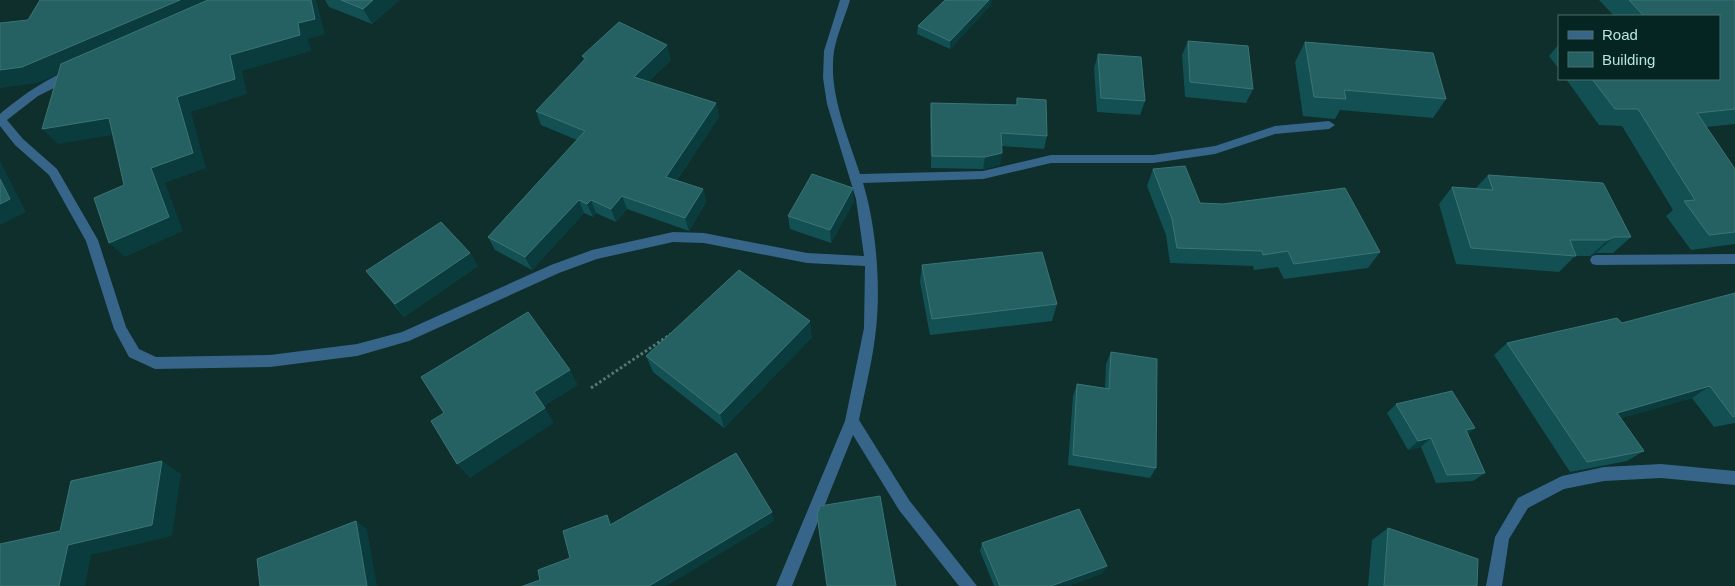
<svg xmlns="http://www.w3.org/2000/svg" width="1735" height="586" viewBox="0 0 1735 586" font-family="Helvetica,sans-serif">
<style>
.lines{fill:none;stroke-linecap:round;stroke-linejoin:round}
.path{stroke:#537a74;stroke-width:3;stroke-dasharray:2.5 2.5;stroke-linecap:butt}
.minor{fill:#366589;fill-rule:evenodd}
.wall{fill:#135054}
.shaded-wall{fill:#0a3c3e}
.building{fill:#256063;stroke:#3c7576}
</style>
<rect width="100%" height="100%" fill="#0e2f2b"/>
<g class="lines">
<path class="path" d="M591 388 671 334"/>
<path class="minor" d="M840 0H850C845 17 837 34 834 51 828 93 848 136 860 174L983 171 1051 155H1153L1215 146 1275 126 1329 121 1335 125 1329 129 1275 134 1215 154 1153 163H1051L983 179 863 183C876 225 881 285 876 329 873 359 865 390 859 420L909 500 977 586H959L899 510 853 435 792 586H776L845 421 864 328 865 266 807 263 704 243 673 242 597 259 559 273 409 341 357 356 270 367 155 369 129 357 114 329 86 241 49 175 15 145 0 126V114C12 103 60 67 76 71V77L38 96 7 120 23 139 57 169 98 240 126 327 139 349 156 357 270 355 357 344 402 332 551 265 592 250 673 232 704 233 807 253 864 256 856 199 827 104 823 78 824 51Z
M1735 254V264L1596 265 1592 264 1590 260 1592 256 1596 255Z
M1661 464 1735 471V485L1661 478 1604 481 1564 489 1528 508 1509 539 1502 586H1486L1495 537 1518 498 1562 476 1604 467Z"/>
</g>
<path class="wall" d="M325 0H399L372 24 329 7Z
M1599 0H1735V124L1706 127 1735 169V244L1691 250 1666 216 1673 210 1622 126 1599 125 1566 79H1719V16H1614Z
M991 5 950 49 917 34 918 26Z
M1188 41 1253 89 1246 103 1185 97 1182 55Z
M1305 42 1446 99 1433 118 1340 110 1335 119 1303 116 1295 62Z
M1559 44V69L1549 56Z
M1098 54 1145 101 1140 115 1097 112 1094 68Z
M582 56 671 60 648 82 716 103 719 117 677 180 703 189 706 202 689 231 627 209 616 222 596 213 593 217 584 213 532 270 495 250 488 237 577 140 541 125 536 111 584 61Z
M1017 98 1047 136 1044 149 1001 146 1000 165 983 169 931 168 930 116 931 103 1016 105Z
M1153 169 1200 203 1380 252 1368 268 1284 279 1278 267 1254 270 1253 266 1170 263 1166 235 1147 186Z
M1488 175 1631 237 1613 253H1596L1590 256H1575L1559 272 1456 264 1439 204 1452 187 1476 188Z
M854 201 831 243 790 229 788 216Z
M470 253 478 266 404 317 366 271Z
M922 265 1057 304 1052 321 930 335 920 282Z
M1735 293V423L1714 427 1692 398 1621 418 1644 451 1627 461 1570 472 1494 355 1507 343 1622 323Z
M812 337 724 428 653 372 646 356Z
M1111 352 1156 468 1150 478 1068 465 1073 396 1077 384 1105 388 1106 364Z
M1396 404 1475 428 1468 434 1485 473 1473 481 1436 483 1421 447 1408 450 1387 413Z
M1388 528 1477 586H1368L1372 540Z
M982 543 1107 566 1101 574 1068 586H994L980 551Z"/>
<path class="shaded-wall" d="M180 0H229L38 83 0 88V70Z
M311 0H316L325 34 308 39 311 51 242 71 247 94 191 112 206 168 165 183 183 231 125 257 109 243 151 168 177 97 230 55 298 23Z
M373 0H399L372 24 363 9Z
M989 0H992L991 5 950 49V41Z
M667 45 671 60 638 91 634 77Z
M716 103 719 117 670 190 666 177Z
M109 118 124 133 58 144 42 129Z
M1002 153 1000 165 983 169 985 157Z
M0 161 26 212 0 225Z
M853 188 854 201 831 243 830 230Z
M703 189 706 202 689 231 685 218Z
M622 196 627 209 616 222 611 209Z
M579 200 584 213 532 270 525 257Z
M591 200 596 213 593 217 587 204Z
M1614 237 1596 253 1590 256 1608 240Z
M470 253 478 266 404 317 395 304Z
M810 321 812 337 724 428 720 414Z
M570 370 578 385 543 407 534 392Z
M1710 386 1692 398 1600 424 1617 413Z
M545 408 554 423 470 478 457 464Z
M1475 428 1463 437 1466 430Z
M1431 438 1421 447 1408 450 1418 441Z
M162 461 181 474 172 536 91 555 85 586H59L68 545Z
M772 512 774 521 667 586H649Z
M607 515 613 524 610 525Z
M356 521 367 529 377 586H367Z
M1107 566 1101 574 1068 586H1051Z"/>
<path class="building" d="M40 0H180L22 67 0 70V23L28 20Z
M208 0H311L315 19 298 23 300 35 230 55 235 79 177 97 193 153 151 168 169 217 109 243 94 198 124 185 109 118 42 129 61 64Z
M341 0H373L363 9Z
M945 0H989L950 41 918 26Z
M1629 0H1735V109L1697 113 1735 169V232L1709 235 1684 201 1695 200 1638 109H1615L1592 79H1719V16H1644Z
M619 22 667 45 634 77 716 103 666 177 703 189 685 218 622 196 611 209 591 200 587 204 579 200 525 257 488 237 585 131 536 111 586 58 582 56Z
M1188 41 1248 46 1253 89 1190 82Z
M1305 42 1433 53 1446 99 1344 90 1346 99 1314 97Z
M1098 54 1141 57 1145 101 1101 98Z
M1017 98 1046 100 1047 136 1001 133 1002 153 985 157 932 156 931 103 1017 105Z
M1185 166 1200 203 1223 204 1345 188 1380 252 1294 264 1288 251 1263 255 1262 251 1177 248 1172 219 1153 169Z
M812 174 853 188 830 230 788 216Z
M1488 175 1603 183 1631 237H1614L1608 240H1570L1576 256 1471 248 1452 187 1493 190Z
M0 179 10 199 0 204Z
M441 222 470 253 395 304 366 271Z
M1042 252 1057 304 932 319 922 265Z
M739 270 810 321 720 414 646 356Z
M1735 293V416L1733 417 1710 386 1617 413 1644 451 1587 462 1507 343 1617 318 1622 323Z
M528 312 570 370 534 392 545 408 457 464 431 421 444 413 421 377Z
M1111 352 1157 359 1156 468 1073 455 1077 384 1109 389Z
M1452 391 1475 428 1466 430 1485 473 1447 475 1431 438 1418 441 1396 404Z
M736 453 772 512 649 586H523L540 580 538 570 570 558 563 531 607 515 610 525Z
M162 461 152 525 68 545 59 586H0V544L60 531 71 481Z
M880 496 896 586H827L817 515 820 506Z
M1079 509 1107 566 1051 586H1000L982 543Z
M356 521 367 586H260L257 559Z
M1388 528 1478 559 1477 586H1384Z"/>
<rect x="1558" y="15" width="162" height="65" fill="#042521" stroke="#4b716c"/>
<rect x="1568" y="31" width="25" height="8" fill="#366589" stroke="#4b716c"/>
<text x="1602" y="40" font-size="15" fill="#b6e4dc">Road</text>
<rect x="1568" y="52" width="25" height="15" fill="#256063" stroke="#4b716c"/>
<text x="1602" y="65" font-size="15" fill="#b6e4dc">Building</text>
</svg>
